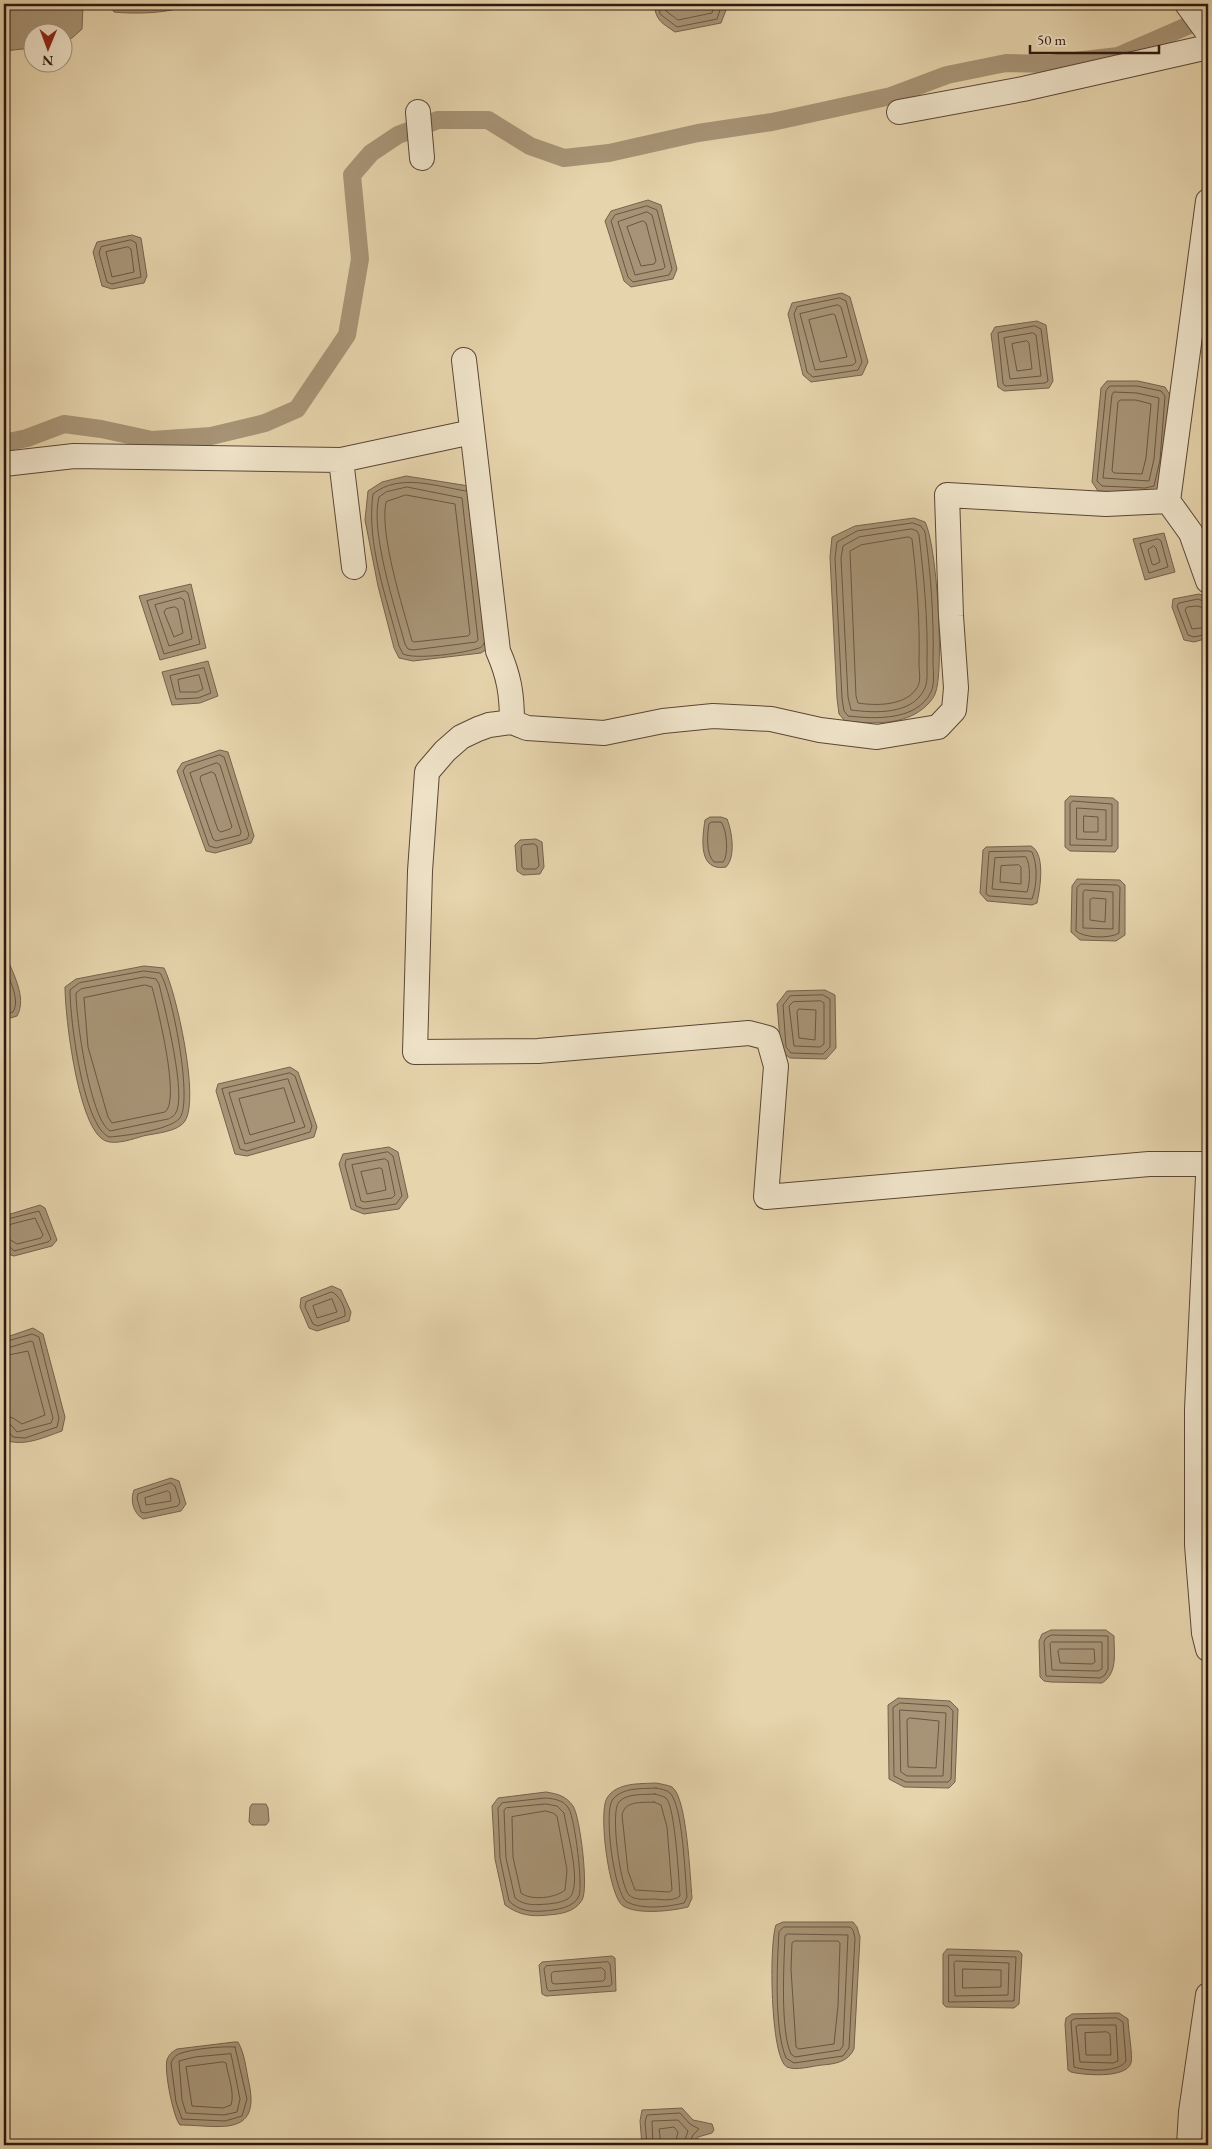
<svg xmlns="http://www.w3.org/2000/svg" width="1212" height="2149" viewBox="0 0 1212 2149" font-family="'EB Garamond',serif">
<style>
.water{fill:#a79476;stroke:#76624c}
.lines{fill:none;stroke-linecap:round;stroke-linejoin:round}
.shore{stroke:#6a5642;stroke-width:1}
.canal{stroke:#a79476;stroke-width:18}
.minor-casing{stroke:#5b4636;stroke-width:26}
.minor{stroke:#efe3c9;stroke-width:24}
</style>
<rect width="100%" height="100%" fill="#e6d4ac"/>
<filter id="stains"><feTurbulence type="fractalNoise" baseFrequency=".004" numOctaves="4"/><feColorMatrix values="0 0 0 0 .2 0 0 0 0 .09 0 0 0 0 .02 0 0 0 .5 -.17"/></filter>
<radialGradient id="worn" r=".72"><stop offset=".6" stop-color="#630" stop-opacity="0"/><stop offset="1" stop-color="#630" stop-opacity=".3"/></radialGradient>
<path class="water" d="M4 4H83L82 29 72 38 63 41 62 32H32V48L4 51Z
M110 4H188C173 14 132 14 114 12Z
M654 4H724L726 10 721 23 675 32C662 23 656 21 654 4Z
M648 200 661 205 677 269 673 279 631 287 624 281 605 221 611 211Z
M132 235 141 238 147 276 144 283 112 289 102 286 93 252 97 242Z
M842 293 850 297 868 362 862 375 811 382 803 375 788 314 792 303Z
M1037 321 1046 325 1053 381 1049 388 1004 391 998 387 991 334 995 327Z
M1107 381H1138L1165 387 1170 395 1160 490 1146 493 1098 491 1092 482 1101 388Z
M406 476 469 486 487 649 481 653 413 661 399 658 394 648 378 586 365 520 368 491 382 482Z
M914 518 925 522C937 545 944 665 936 691 935 696 931 701 928 704 907 726 873 724 845 721L839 714 837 698 830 557 832 537 855 526Z
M1164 533 1175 572 1145 580 1133 539Z
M191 584 206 648 160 660 139 596Z
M1199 594 1205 596 1208 602V638L1194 642 1184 640 1172 607 1173 599Z
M208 661 218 696 200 703 172 705 162 672Z
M220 750 228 752 254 836 251 843 215 853 206 851 177 771 182 763Z
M1070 796 1113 798 1118 802V848L1115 852 1070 851 1065 847V801Z
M710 817H721L727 819C732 831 736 857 726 867 698 872 702 839 705 820Z
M536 839 542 842 544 867 540 874 523 875 517 871 515 845 520 840Z
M1031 846C1046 854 1040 889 1037 903L1032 905 987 901 980 893 983 850 986 847Z
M1077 879 1120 880 1125 885V935L1116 941 1080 940 1071 932 1072 886Z
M4 951C11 970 28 997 17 1016L4 1020Z
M144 966 164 968C176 991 200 1099 185 1121 178 1132 156 1133 143 1136 133 1139 116 1145 106 1141 78 1131 65 1015 65 987L76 979Z
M825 990 835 995 836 1048 826 1059 790 1058 781 1051 777 1004 787 991Z
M290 1067 298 1072 317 1127 314 1137 247 1156 235 1154 216 1091 218 1084Z
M389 1147 398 1152 408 1197 399 1209 364 1214 351 1209 339 1164 343 1154Z
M40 1205 45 1208 57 1240 52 1246 14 1256 7 1254 4 1242V1216Z
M332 1286 341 1290 351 1312 349 1321 317 1331 309 1328 300 1307 301 1298Z
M33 1328 43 1334 65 1417 62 1431C45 1437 26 1446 8 1441L4 1429V1338Z
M171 1478 179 1481 186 1504 181 1511 143 1519C133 1513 130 1500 134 1490Z
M1051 1630H1106L1114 1636C1114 1653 1118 1673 1102 1683L1051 1682 1044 1681 1040 1677 1039 1641 1042 1634Z
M898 1698 950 1701 958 1709 955 1782 949 1788 904 1787 889 1779 888 1705Z
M656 1783C661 1784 668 1785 672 1787 687 1797 690 1877 692 1898L688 1907C671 1911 639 1915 623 1906 609 1897 598 1812 607 1798 617 1782 640 1784 656 1783Z
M546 1792C558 1794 566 1796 573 1806 580 1816 589 1889 582 1900 575 1912 561 1914 548 1915 531 1917 519 1915 505 1905L495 1859 492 1806 498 1798Z
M252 1804H266L268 1808 269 1821 266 1825H252L249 1822 250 1807Z
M783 1922H853L857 1927 860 1937 854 2049C848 2062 835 2064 822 2065 812 2066 796 2071 787 2067 770 2058 769 1943 776 1925Z
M947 1949 1019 1951 1022 1954 1019 2004 1014 2008 946 2007 943 2004V1954Z
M612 1956 615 1958 616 1991 546 1996 542 1994 539 1965 542 1962Z
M1119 2013 1128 2019C1128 2028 1133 2056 1131 2063 1126 2079 1083 2075 1071 2072L1068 2070 1065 2024 1066 2018 1072 2014Z
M234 2042H238C245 2054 246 2070 249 2083 261 2139 217 2125 180 2125 173 2117 164 2070 167 2060 169 2054 172 2052 177 2049Z
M682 2108 693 2120 712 2124 714 2130 712 2133 698 2137 693 2145H642L640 2121 642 2110Z"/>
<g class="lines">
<path class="shore" d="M115 4 117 7 125 8 178 4
M659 4 660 14 677 27 717 19 720 10V4
M665 4 666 11 678 20 712 13 714 4
M647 206 657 210 672 269 669 275 633 282 628 277 611 221 615 215Z
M647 212 652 215 665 267 663 269 635 275 618 222Z
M643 221 646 223 656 261 654 264 641 266 627 227Z
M131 240 136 243 141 277 112 284 107 282 99 253 101 247Z
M128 247 131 249 134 272 112 277 106 252Z
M840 298 846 301 862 362 858 370 813 377 807 372 794 314 797 307Z
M838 305 841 307 856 362 853 365 815 370 800 314Z
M833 314 835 315 847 357 820 362 809 320Z
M1035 326 1041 329 1048 381 1045 383 1005 386 1003 383 998 333Z
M1033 333 1036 335 1041 376 1010 379 1004 338Z
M1027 341 1029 343 1032 369 1017 371 1012 344Z
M1110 386H1137L1161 391 1165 396 1160 460 1154 486 1145 488 1102 486 1097 481 1106 391Z
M1114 392 1137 393 1159 398 1154 459 1149 481 1103 478 1112 395Z
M1121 400H1136L1151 404 1146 458 1142 474 1114 473 1112 471 1118 402Z
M407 487 462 498 478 640 476 642 413 650 408 649 405 644C395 608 370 531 379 497L386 492Z
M466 491C435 486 399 473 373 494 366 543 387 599 399 646L403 654C416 660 465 653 479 648 483 647 482 646 484 643
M406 495 455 504 470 634 468 636 414 642 412 641C403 608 379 533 386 502Z
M913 523 921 526 925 532C931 575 934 618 933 662 933 671 935 683 931 692 917 721 875 719 848 716L844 711 842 698 835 558 837 542 857 531Z
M912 529 917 531 919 535C924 578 928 620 927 664 927 672 928 683 924 690 911 715 875 713 851 710L848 697 841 558 843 546 859 537Z
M909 537 912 539C917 581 920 621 919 663 919 670 921 680 918 686 908 706 876 706 858 703L856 696 850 551 861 545Z
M1158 539 1161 541 1168 567 1149 573 1140 544Z
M1154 546 1156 548 1160 562 1154 565 1152 564 1148 550Z
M185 591 188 593 200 644 164 654 147 601Z
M181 598 184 600 192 639 169 646 155 605Z
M1208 603 1198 599 1179 603 1177 606 1188 635 1194 637 1208 634
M175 607 178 609 183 633 174 637 164 612 166 609Z
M1208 609 1197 606 1187 607 1185 610 1192 629 1208 627
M204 668 211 693 198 698 176 699 170 676Z
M199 675 203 689 197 692H180L178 680Z
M220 755 224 757 249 835 247 839 216 848 209 846 183 771 186 766Z
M217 763 220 765 241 832 240 835 216 841 213 839 190 773Z
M212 772 215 774 232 827 230 829 221 832 218 830 200 779 201 776Z
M1073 801 1112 804V846L1070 845V804Z
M1077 808 1106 810V840L1077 839Z
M1084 816 1098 817V832H1084Z
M712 822H721C727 829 729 856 723 862H714C706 855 707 834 709 824Z
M534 844 537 846 539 866 536 869H524L522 867 521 847 523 845Z
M1029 851 1032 852C1038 866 1037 885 1032 899L989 896 986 894 989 852Z
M1026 857C1031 865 1030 884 1027 892L992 889 995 858Z
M1019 865 1021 867V884L1000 882 1001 866Z
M1081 884 1117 885 1120 887 1119 933C1110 939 1084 938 1076 931L1077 888Z
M1085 890 1113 892V929L1083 928V893Z
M1093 898 1106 899 1105 922 1090 920V900Z
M4 965C8 978 21 999 13 1012L4 1015
M144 971 160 973C172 990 194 1105 179 1119 168 1130 125 1136 109 1137 83 1125 70 1019 70 990L79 983Z
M145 977 156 979 159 984C164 1005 188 1099 175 1114 175 1115 169 1119 168 1119L110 1131C90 1119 76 1018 76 993L81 989Z
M145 985 152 987C157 1006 181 1101 165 1112L112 1123 108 1117 88 1047 84 998Z
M823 995 830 999V1047L823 1054 791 1053 786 1047 783 1005 790 996Z
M821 1001 824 1003V1044L820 1047 794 1046 789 1006 793 1002Z
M799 1009 816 1010 815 1040 799 1038 797 1012Z
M290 1073 295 1076 312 1126 310 1132 247 1151 240 1149 222 1089Z
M288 1079 305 1127 245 1144 229 1093Z
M284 1088 295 1122 250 1135 239 1099Z
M388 1152 393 1156 402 1196 396 1204 364 1209 356 1206 345 1165 346 1160Z
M385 1159 388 1161 395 1195 392 1198 365 1202 361 1201 352 1165Z
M380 1168 382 1169 386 1190 367 1194 361 1172Z
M4 1220 39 1211 51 1239 48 1242 14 1251 8 1245H4
M4 1226 35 1218 43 1235 41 1238 17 1244 9 1239 4 1238
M332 1292C339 1295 346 1308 345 1316L318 1326 313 1324 305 1307 306 1302Z
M332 1299 337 1312 317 1318 313 1306Z
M4 1342 32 1334 39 1337 59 1418 57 1427 25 1438 13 1437 9 1432 4 1430
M4 1349 31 1341 33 1342 53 1418 51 1423 17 1432 11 1425 4 1424
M4 1356 28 1351 45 1415 22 1424 13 1418 4 1416
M171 1483 175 1486 180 1502 178 1506 145 1513 141 1512 137 1498 138 1494Z
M168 1491 170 1493 171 1501 146 1505 145 1498Z
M1052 1635 1108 1636V1669L1105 1675 1100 1678 1046 1676 1044 1642 1046 1638Z
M1052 1642H1102V1669L1098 1671 1052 1670 1050 1644Z
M1060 1649H1094L1095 1662 1092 1664 1060 1663 1058 1651Z
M900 1703 948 1706 953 1711 951 1779 948 1782H906L894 1776 893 1708Z
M900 1710 946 1713 943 1776H907L901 1772Z
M910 1718 939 1721 936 1768 908 1767 907 1720Z
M656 1788C661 1789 667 1790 670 1793 683 1806 685 1877 687 1897L684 1903C668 1907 642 1910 627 1902 614 1894 603 1810 613 1799 624 1787 641 1789 656 1788Z
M655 1794C658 1795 663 1796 666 1798 675 1806 679 1880 680 1896 674 1901 663 1900 655 1899 647 1899 635 1901 629 1895 620 1886 610 1811 619 1802 627 1793 643 1795 655 1794Z
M546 1798C555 1799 564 1800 569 1809 575 1820 583 1885 579 1896 574 1908 555 1910 544 1911 531 1912 519 1911 509 1901L500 1858 498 1808 502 1803Z
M654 1802 661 1805 667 1827 672 1890 669 1892 635 1890 628 1871 622 1815C625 1800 642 1803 654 1802Z
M546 1804 557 1806 564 1813C567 1832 580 1877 572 1894 569 1902 555 1903 548 1904 536 1905 524 1906 515 1898L506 1858 504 1810 506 1808Z
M546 1811 553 1813 557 1816 567 1870 565 1890C556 1898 531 1901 521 1893L513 1857 512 1817Z
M784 1927H850L853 1930 855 1938 849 2048 843 2056 794 2063 786 2058C774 2030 777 1963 779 1932Z
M788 1934 848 1935 843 2046 840 2050 795 2057 791 2054C780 2030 784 1963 785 1936Z
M795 1941H838L840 1943 838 2006 834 2044 799 2049 796 2047 791 1969 792 1943Z
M949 1955 1016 1957 1014 2001 949 2002Z
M956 1961 1009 1963 1008 1995 955 1996 954 1963Z
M608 1962 610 1964 612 1984 610 1986 549 1991 547 1989 544 1969 546 1966Z
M602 1968 605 1971V1979L603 1981 555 1984 552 1983 551 1974 553 1972Z
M963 1969 1001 1970V1987L963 1988Z
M1117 2018 1123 2022 1126 2061C1119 2073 1086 2071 1074 2067L1071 2021 1074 2019Z
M1079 2025H1116L1118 2061 1113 2063 1080 2062 1076 2027Z
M1107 2032 1110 2034 1111 2055H1086L1085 2033Z
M235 2047 247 2099 242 2116 225 2121 182 2119 176 2102 171 2063C173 2059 174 2056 179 2054 190 2049 222 2046 235 2047Z
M231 2054 240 2099 237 2112 224 2115 186 2113 182 2100 179 2061 195 2057Z
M223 2062 226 2063C228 2076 235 2093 231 2105L223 2108 192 2106 186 2067Z
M647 2145 645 2122 647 2115 680 2113 690 2124 699 2129 693 2135 689 2145
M653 2145 652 2121 678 2120 688 2131 683 2145
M661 2145 659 2129 674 2127 678 2132 675 2145"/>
<path class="canal" d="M4 443 27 438 64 424 101 429 152 440 211 436 265 423 297 409 347 335 360 259 352 175 371 153 398 135 438 120H488L530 146 564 158 609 153 698 133 772 122 891 96 947 75 1006 63 1050 64 1118 56 1208 17"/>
<g class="minor-casing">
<path id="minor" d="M1187 4 1208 33
M418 112 422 158
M899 112 1023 89 1208 47
M1208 201 1168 501 1106 504 947 495 951 616 956 688 954 710 938 727 877 737 820 730 771 719 713 716 663 721 604 733 527 728 512 722 489 725 478 729 461 737 445 751 427 772 420 871 415 1052 538 1051 749 1033 768 1038 776 1066 766 1197 1149 1164H1208
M464 360 498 651C509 676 512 694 512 722
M341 460 472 432
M4 464 74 456 341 460 354 567
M1168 501 1191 533 1208 581
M1208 1177 1197 1409V1545L1204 1633 1208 1649
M1189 2145 1191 2112 1208 1995"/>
</g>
<use href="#minor" class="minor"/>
</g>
<rect width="1212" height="2149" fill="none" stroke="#e6d4ac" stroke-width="20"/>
<rect x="5" y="5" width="1202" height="2139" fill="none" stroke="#2d170e" stroke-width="2.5"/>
<rect x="10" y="10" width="1192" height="2129" fill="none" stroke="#2d170e"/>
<g transform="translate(48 48) rotate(181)"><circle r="24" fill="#efe3c9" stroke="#a1917e"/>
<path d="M0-4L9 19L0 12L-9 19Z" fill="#8f2418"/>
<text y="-8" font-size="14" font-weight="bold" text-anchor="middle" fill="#2d170e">N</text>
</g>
<path d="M1030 45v8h129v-8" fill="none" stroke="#2d170e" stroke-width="2.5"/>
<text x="1037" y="45" font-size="15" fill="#2d170e" stroke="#efe3c9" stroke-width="4" paint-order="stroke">50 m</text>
<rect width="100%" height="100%" filter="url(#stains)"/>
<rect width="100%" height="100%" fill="url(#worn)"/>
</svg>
